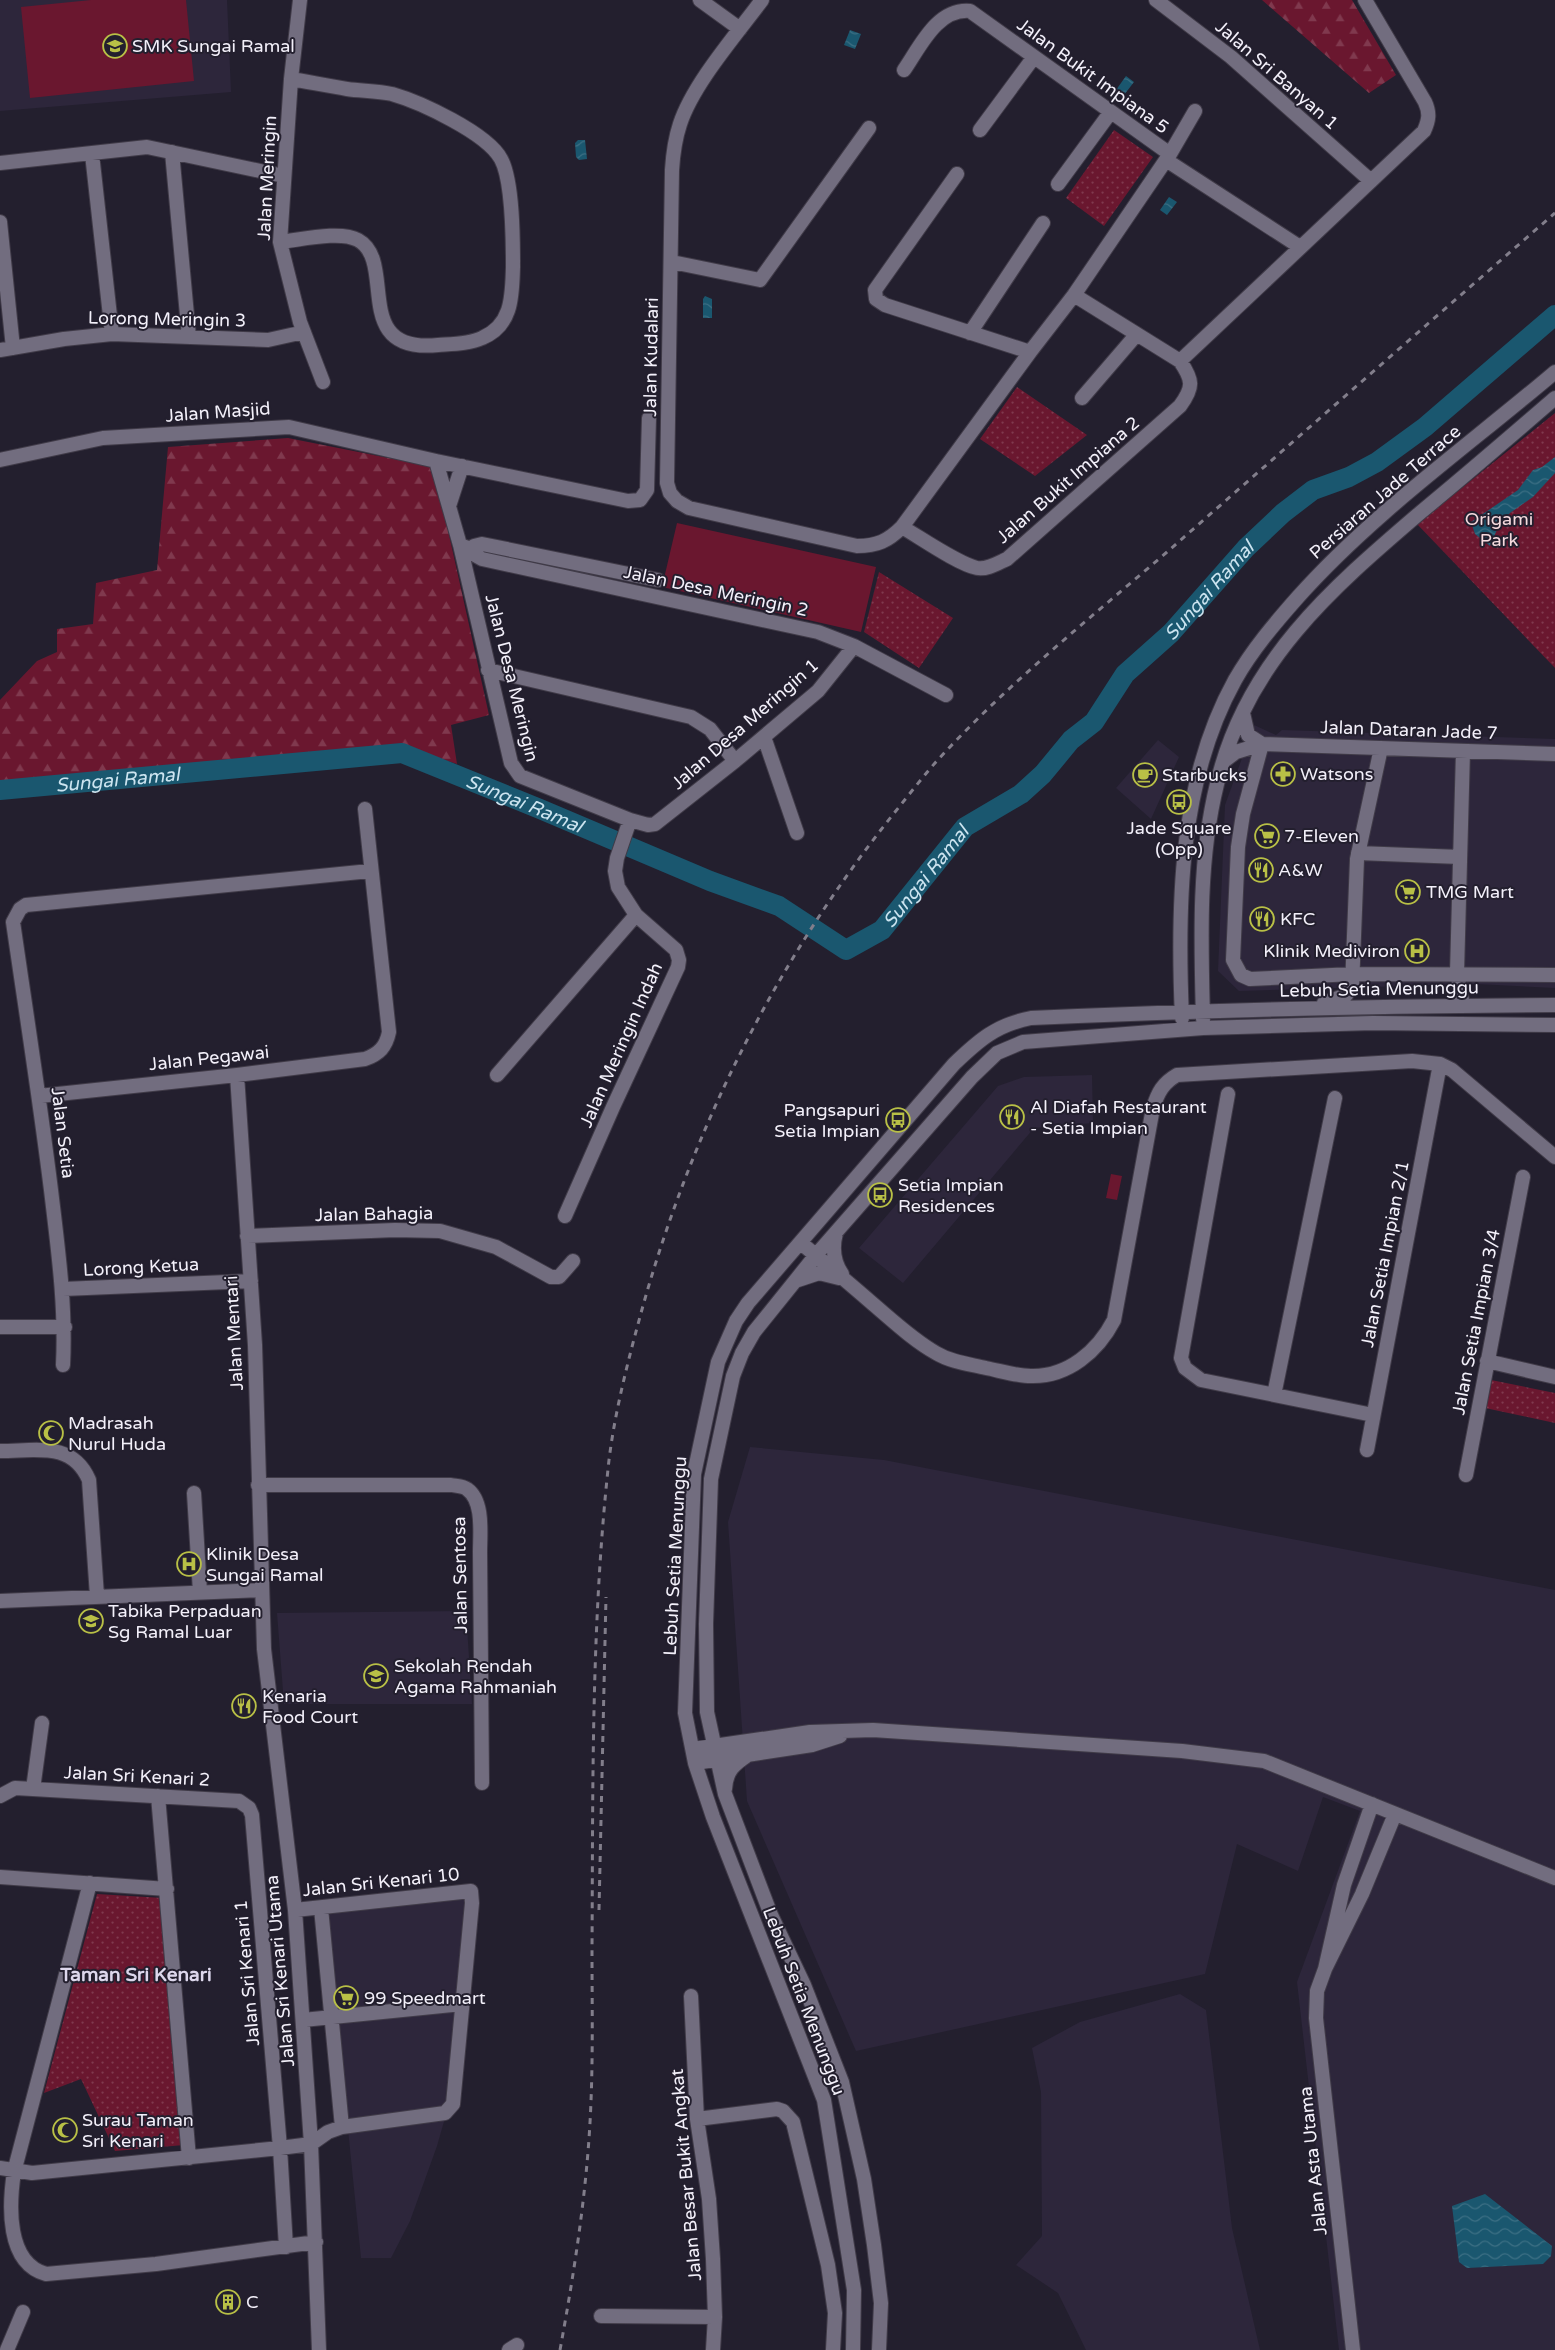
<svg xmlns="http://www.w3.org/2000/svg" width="1555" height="2350" viewBox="0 0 1555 2350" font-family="'Varela Round',sans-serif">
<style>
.built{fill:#2d263b}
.grass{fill:#6a172f}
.forest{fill:url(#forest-firs)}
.park{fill:url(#park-dots)}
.water{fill:url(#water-waves)}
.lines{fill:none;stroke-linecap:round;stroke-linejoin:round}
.river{stroke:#1a576f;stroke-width:20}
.minor-casing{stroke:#403b48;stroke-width:16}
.minor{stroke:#726d7f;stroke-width:14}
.rail{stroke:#827e8b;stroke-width:3;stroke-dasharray:6 6;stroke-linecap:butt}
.labels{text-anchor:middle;stroke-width:4;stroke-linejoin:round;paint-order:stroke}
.poi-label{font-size:18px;fill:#f3f0fa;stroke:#231f2e;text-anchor:start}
.street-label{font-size:18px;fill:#f3f0fa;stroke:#231f2e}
.park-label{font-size:18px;fill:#f5dade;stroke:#231f2e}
.water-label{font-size:19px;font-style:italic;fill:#cce4f0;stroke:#231f2e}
.neighbourhood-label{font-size:19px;font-weight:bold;fill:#ddd7ec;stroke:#231f2e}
</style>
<defs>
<pattern id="forest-firs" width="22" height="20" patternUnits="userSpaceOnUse" patternTransform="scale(1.25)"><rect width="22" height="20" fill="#6a172f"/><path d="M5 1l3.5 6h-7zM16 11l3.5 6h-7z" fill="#80394e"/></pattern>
<pattern id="park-dots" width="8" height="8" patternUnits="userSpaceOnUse" patternTransform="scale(1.25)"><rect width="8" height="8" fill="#6a172f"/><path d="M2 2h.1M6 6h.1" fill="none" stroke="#80394e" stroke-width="1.8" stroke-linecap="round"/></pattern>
<pattern id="water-waves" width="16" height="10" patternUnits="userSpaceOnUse" patternTransform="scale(1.25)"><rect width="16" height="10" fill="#1a576f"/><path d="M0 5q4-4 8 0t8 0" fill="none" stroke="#3c6f84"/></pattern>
</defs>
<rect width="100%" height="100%" fill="#231f2e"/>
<path class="built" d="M0 0H227L231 92 0 111Z
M1254 725 1276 735 1282 730 1555 739V988L1476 984 1239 991 1218 971 1225 805Z
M1158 740 1179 757 1151 819 1116 788Z
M1092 1075 1093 1123 1034 1128 903 1283 859 1248 998 1086 1024 1077Z
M750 1447 884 1460 1555 1590V2350H1339L1297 1982 1360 1811 1323 1797 1298 1871 1237 1844 1205 1974 856 2051 747 1801 728 1522Z
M466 1611 472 1704H284L277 1613Z
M468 1896 449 2104 437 2146 410 2221 391 2258H361L326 1911Z
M1180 1994 1206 2010 1232 2228 1260 2350H1086L1058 2293 1016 2265 1042 2236 1041 2092 1032 2048 1080 2022Z"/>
<path class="grass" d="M91 0H186L194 81 30 98 21 7Z
M677 523 876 567 861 632 662 587Z
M1111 1174 1122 1176 1117 1200 1106 1198Z"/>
<path class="forest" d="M1262 0H1352L1396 75 1369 93Z
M288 438 434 467 489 715 451 725 457 764 398 745 0 781V700L37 661 57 652V629L93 624 96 583 157 570 168 447Z"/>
<path class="park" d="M1114 130 1153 157 1104 226 1066 198Z
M1017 387 1087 435 1035 476 980 439Z
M1555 413V668L1417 524Z
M879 572 953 618 919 668 864 632Z
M1491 1380 1555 1393V1423L1485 1408Z
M97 1894 163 1898 184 2145 115 2151 81 2079 44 2093Z"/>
<path class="water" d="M850 30 861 34 855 49 844 45Z
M1126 76 1134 82 1124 95 1116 90Z
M578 140H585L587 159 579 160 576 157 575 143Z
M1169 197 1177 202 1167 215 1160 210Z
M705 296 712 299V318H703V299Z
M1555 457V473L1533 497 1510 513 1499 525 1490 546 1475 534 1471 522 1518 490 1533 470 1542 467Z
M1485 2194 1552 2246 1551 2256 1543 2264 1467 2268 1459 2262 1452 2206Z"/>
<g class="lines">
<path class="river" id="s1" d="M0 790 402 753 540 809 710 881 779 906 846 950 882 930 965 827 1021 794 1043 774 1071 740 1094 722 1125 674 1171 633 1246 548 1283 513 1313 490 1349 477 1377 462 1425 427 1555 315"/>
<g class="minor-casing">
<path id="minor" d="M300 0 291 79 280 242 300 322 323 382
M700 0 740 29
M762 0C736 35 693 84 680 124 675 139 673 154 672 170L667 483 670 493 677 501 689 508 857 546C877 546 888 541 902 527L1030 352 1074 295 1170 154 1195 111
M1156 0 1231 57 1371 181
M904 70C920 47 937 8 970 11L1170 154
M980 130 1034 57
M172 152 189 337
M92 154 112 334
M1166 160 1300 247
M0 163 147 147 284 176
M957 174 875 290 876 299 885 305 1030 352
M1058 184 1110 113
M0 222 13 348
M280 242C300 240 340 230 358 240 398 262 349 354 438 345 451 344 469 344 482 338 513 325 512 295 513 267 513 241 513 181 501 159 487 133 420 102 392 94 377 91 361 91 347 89 328 86 309 82 291 79
M672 262 760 280 869 128
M1074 295 1180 361 1424 131C1429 120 1430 113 1425 102L1365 0
M970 333 1043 223
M0 350 64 339 112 334 268 340 304 332
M1082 398 1137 334
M0 460 103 438 289 427 436 461 628 501 640 500 647 490 649 418
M436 461 460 545 511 763 520 776 630 820 648 825 655 824 735 761 818 691 854 646
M449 506 462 466
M902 527C921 538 958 564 977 568 987 570 998 563 1007 559L1180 406C1194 387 1193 380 1180 361
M460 545 471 549 473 554 482 559 818 632 854 646 946 695
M471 549 474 546 482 544 658 580
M488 670 691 717 710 729 735 761
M1243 713 1248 735 1262 744
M764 737 797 833
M1262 744 1243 814 1238 847 1233 960 1241 975 1250 979 1353 974 1555 975
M1463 751 1457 973 1463 1006
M1224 761 1236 752 1262 744 1555 754
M1358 853 1460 857
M1324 1003 1346 995 1352 987 1357 859 1381 748
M1182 1018C1177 905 1179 781 1235 680 1252 650 1275 623 1298 597 1374 512 1468 446 1555 372
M1203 1019C1201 941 1198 861 1217 784 1245 663 1331 589 1421 512 1466 475 1511 436 1555 398
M237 1075 255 1345 264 1649 295 1910 311 2144 319 2350
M497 1075 636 915
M1228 1094 1181 1358 1185 1368 1201 1380 1373 1415
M39 1096 237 1075 365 1059C379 1054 386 1047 389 1032L365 809
M565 1216 613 1107 678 967 679 960 676 950 636 915 618 887 615 871 617 858 630 820
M836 1233C832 1248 833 1261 842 1274
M247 1236 395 1230 440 1231 496 1247 551 1277H559L573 1261
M801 1243C825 1263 849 1283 873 1304 893 1321 913 1340 936 1353 951 1362 969 1364 986 1368 1001 1371 1017 1376 1031 1376 1068 1377 1098 1351 1114 1320L1153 1108C1158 1092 1163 1083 1177 1075L1412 1061 1440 1064 1452 1070 1555 1157
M798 1280 819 1273 839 1278
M63 1289 251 1281
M0 1327H65
M1487 1361 1555 1377
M63 1365C66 1306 58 1249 51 1190 40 1101 26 1012 13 922L20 909 26 905 370 871
M1274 1395 1335 1098
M1367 1450 1440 1064
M0 1451C36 1451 72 1441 89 1480L97 1596
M1466 1475 1523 1177
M258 1485H451C456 1486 463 1486 467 1489 484 1501 480 1533 480 1552L482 1783
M194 1493 200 1592
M0 1601 260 1590
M693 1749 810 1732 873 1730 1182 1751 1264 1761 1555 1878
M695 1763 812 1745 840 1736
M33 1789 42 1723
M725 1789C726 1771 734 1764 748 1755
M0 1796 15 1788 33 1789 239 1801 249 1808 252 1815 280 2148 286 2247
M158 1796 189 2158
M1372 1804 1344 1885 1325 1969 1362 1894 1395 1814
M0 1877 167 1889
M90 1883 14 2172C9 2205 6 2263 46 2274L156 2264 316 2242
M321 1908 342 2127
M1325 1969 1317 1991 1316 2018 1353 2350
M691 1996 697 2119 709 2199 713 2259 715 2317 713 2350
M303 2020 462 2004
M697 2119 777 2109 783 2111 793 2122 828 2265 835 2313 833 2350
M0 2168 32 2173 280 2148 311 2144 328 2132 342 2127 445 2113 453 2104 472 1903 471 1891 295 1910
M601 2316 715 2317
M7 2350 23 2312
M509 2350 517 2345
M853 2350 854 2290 824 2100 713 1817 695 1763 685 1713 694 1474 718 1362 736 1321 748 1303 954 1064C979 1040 996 1025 1031 1018 1205 1010 1380 1006 1555 1005
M879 2350 881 2303 874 2245 864 2179 842 2082 804 1985 771 1915 725 1794 707 1712 706 1624 711 1479 733 1376 742 1353 754 1332 816 1255 972 1077 997 1053 1023 1042 1203 1028 1373 1023 1555 1025"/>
</g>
<use href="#minor" class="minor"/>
<path class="rail" d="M599 1910 606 1597
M560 2350C575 2268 588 2184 591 2101 593 2051 592 2000 592 1950 593 1787 591 1623 609 1460 615 1411 628 1361 641 1313 691 1131 776 960 895 812 908 796 921 779 935 763 1005 686 1088 620 1167 552 1296 439 1425 326 1555 213"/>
</g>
<defs>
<g id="school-ring" transform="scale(1.25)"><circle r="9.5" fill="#231f2e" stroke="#b9c046" stroke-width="1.5"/><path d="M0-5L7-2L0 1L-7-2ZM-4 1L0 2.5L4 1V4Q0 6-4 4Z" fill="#b9c046"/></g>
<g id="pharmacy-ring" transform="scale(1.25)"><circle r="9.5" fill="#231f2e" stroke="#b9c046" stroke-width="1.5"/><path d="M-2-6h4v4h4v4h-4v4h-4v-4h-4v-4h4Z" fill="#b9c046"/></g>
<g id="cafe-ring" transform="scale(1.25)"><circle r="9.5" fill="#231f2e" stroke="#b9c046" stroke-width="1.5"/><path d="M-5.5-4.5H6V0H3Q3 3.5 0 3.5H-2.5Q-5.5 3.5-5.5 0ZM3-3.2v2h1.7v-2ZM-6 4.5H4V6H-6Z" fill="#b9c046"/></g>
<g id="bus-ring" transform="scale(1.25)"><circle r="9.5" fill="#231f2e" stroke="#b9c046" stroke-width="1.5"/><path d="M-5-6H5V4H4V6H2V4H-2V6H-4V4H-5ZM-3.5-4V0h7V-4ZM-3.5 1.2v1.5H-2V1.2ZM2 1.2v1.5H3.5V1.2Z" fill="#b9c046"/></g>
<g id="supermarket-ring" transform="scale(1.25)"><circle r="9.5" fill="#231f2e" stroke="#b9c046" stroke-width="1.5"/><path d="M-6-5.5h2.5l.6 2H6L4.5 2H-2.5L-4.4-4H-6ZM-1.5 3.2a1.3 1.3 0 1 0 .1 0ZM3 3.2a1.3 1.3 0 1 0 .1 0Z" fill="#b9c046"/></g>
<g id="restaurant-ring" transform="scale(1.25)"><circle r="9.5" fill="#231f2e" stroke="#b9c046" stroke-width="1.5"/><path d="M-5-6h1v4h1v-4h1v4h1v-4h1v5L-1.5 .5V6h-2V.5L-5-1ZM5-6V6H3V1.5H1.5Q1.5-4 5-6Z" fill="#b9c046"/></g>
<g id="hospital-ring" transform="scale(1.25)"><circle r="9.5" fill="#231f2e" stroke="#b9c046" stroke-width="1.5"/><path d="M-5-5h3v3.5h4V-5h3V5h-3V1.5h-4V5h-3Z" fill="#b9c046"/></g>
<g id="mosque-ring" transform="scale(1.25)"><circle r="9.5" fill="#231f2e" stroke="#b9c046" stroke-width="1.5"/><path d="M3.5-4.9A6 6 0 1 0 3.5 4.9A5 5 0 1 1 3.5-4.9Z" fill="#b9c046"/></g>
<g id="building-ring" transform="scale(1.25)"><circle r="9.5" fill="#231f2e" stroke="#b9c046" stroke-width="1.5"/><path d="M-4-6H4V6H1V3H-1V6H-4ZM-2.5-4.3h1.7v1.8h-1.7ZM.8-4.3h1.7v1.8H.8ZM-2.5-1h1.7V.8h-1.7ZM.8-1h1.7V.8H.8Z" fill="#b9c046"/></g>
</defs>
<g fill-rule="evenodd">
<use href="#school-ring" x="115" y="46"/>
<use href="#pharmacy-ring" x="1283" y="774"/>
<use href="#cafe-ring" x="1145" y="775"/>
<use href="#bus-ring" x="1179" y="802"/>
<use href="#supermarket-ring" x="1267" y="836"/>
<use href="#restaurant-ring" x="1261" y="870"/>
<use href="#supermarket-ring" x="1408" y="892"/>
<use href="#restaurant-ring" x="1262" y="919"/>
<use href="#hospital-ring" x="1417" y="951"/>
<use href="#restaurant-ring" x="1012" y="1117"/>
<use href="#bus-ring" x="898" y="1120"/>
<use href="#bus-ring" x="880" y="1195"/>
<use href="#mosque-ring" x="51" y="1433"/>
<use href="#hospital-ring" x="189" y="1564"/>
<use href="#school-ring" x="91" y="1621"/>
<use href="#school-ring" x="376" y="1676"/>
<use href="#restaurant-ring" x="244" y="1706"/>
<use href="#supermarket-ring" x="346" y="1998"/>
<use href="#mosque-ring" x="65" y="2130"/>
<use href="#building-ring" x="228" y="2302"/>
</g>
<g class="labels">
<g class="poi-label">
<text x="132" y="52">SMK Sungai Ramal</text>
<text x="1300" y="780">Watsons</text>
<text x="1162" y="781">Starbucks</text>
<text x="1179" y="834" text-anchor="middle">Jade Square<tspan x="1179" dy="21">(Opp)</tspan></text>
<text x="1284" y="842">7-Eleven</text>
<text x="1278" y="876">A&amp;W</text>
<text x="1426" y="898">TMG Mart</text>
<text x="1280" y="925">KFC</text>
<text x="1400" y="957" text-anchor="end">Klinik Mediviron</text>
<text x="1030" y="1113">Al Diafah Restaurant<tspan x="1030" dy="21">- Setia Impian</tspan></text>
<text x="880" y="1116" text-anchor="end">Pangsapuri<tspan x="880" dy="21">Setia Impian</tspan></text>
<text x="898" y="1191">Setia Impian<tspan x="898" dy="21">Residences</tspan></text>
<text x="68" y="1429">Madrasah<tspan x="68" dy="21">Nurul Huda</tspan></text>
<text x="206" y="1560">Klinik Desa<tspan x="206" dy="21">Sungai Ramal</tspan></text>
<text x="108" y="1617">Tabika Perpaduan<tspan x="108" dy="21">Sg Ramal Luar</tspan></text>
<text x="394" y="1672">Sekolah Rendah<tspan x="394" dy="21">Agama Rahmaniah</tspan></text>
<text x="262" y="1702">Kenaria<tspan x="262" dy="21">Food Court</tspan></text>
<text x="364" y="2004">99 Speedmart</text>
<text x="82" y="2126">Surau Taman<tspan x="82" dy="21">Sri Kenari</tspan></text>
<text x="246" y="2308">C</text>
</g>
<g class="street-label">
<text transform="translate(1277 75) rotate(41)" y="6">Jalan Sri Banyan 1</text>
<text transform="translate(1093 76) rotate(36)" y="6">Jalan Bukit Impiana 5</text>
<text transform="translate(267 178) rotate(-87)" y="6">Jalan Meringin</text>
<text transform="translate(167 319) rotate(1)" y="6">Lorong Meringin 3</text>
<text transform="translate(651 357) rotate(-89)" y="6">Jalan Kudalari</text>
<text transform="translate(218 412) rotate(-4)" y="6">Jalan Masjid</text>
<text transform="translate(1068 480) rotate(-41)" y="6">Jalan Bukit Impiana 2</text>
<text transform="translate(1385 492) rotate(-41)" y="6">Persiaran Jade Terrace</text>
<text transform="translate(716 591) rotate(12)" y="6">Jalan Desa Meringin 2</text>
<text transform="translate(512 678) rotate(76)" y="6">Jalan Desa Meringin</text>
<text transform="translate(745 724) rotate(-41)" y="6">Jalan Desa Meringin 1</text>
<text transform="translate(1409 730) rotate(2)" y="6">Jalan Dataran Jade 7</text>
<text transform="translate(1379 989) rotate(-1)" y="6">Lebuh Setia Menunggu</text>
<text transform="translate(621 1045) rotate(-66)" y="6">Jalan Meringin Indah</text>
<text transform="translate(209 1058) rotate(-6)" y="6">Jalan Pegawai</text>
<text transform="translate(63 1133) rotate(83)" y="6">Jalan Setia</text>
<text transform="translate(374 1214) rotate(-1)" y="6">Jalan Bahagia</text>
<text transform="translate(1385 1254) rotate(-79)" y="6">Jalan Setia Impian 2/1</text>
<text transform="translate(141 1267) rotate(-3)" y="6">Lorong Ketua</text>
<text transform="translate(1476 1322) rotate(-79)" y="6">Jalan Setia Impian 3/4</text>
<text transform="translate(234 1333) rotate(-93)" y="6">Jalan Mentari</text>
<text transform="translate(675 1556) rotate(-87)" y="6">Lebuh Setia Menunggu</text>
<text transform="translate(460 1575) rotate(-91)" y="6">Jalan Sentosa</text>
<text transform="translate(137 1776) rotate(3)" y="6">Jalan Sri Kenari 2</text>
<text transform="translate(381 1882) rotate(-6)" y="6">Jalan Sri Kenari 10</text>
<text transform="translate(280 1971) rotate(-95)" y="6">Jalan Sri Kenari Utama</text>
<text transform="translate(247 1973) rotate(-95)" y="6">Jalan Sri Kenari 1</text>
<text transform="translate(804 2001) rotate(69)" y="6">Lebuh Setia Menunggu</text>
<text transform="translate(1313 2161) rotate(-96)" y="6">Jalan Asta Utama</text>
<text transform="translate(686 2175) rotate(-95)" y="6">Jalan Besar Bukit Angkat</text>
</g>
<g class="park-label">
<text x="1499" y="525">Origami<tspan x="1499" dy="21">Park</tspan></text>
</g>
<g class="water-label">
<text dy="7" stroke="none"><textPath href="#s1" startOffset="1408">Sungai Ramal</textPath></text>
<text dy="7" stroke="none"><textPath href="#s1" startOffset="118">Sungai Ramal</textPath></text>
<text dy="7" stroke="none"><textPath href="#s1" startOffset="536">Sungai Ramal</textPath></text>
<text dy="7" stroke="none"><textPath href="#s1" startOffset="1001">Sungai Ramal</textPath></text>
</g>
<g class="neighbourhood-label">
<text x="136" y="1981">Taman Sri Kenari</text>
</g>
</g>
</svg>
